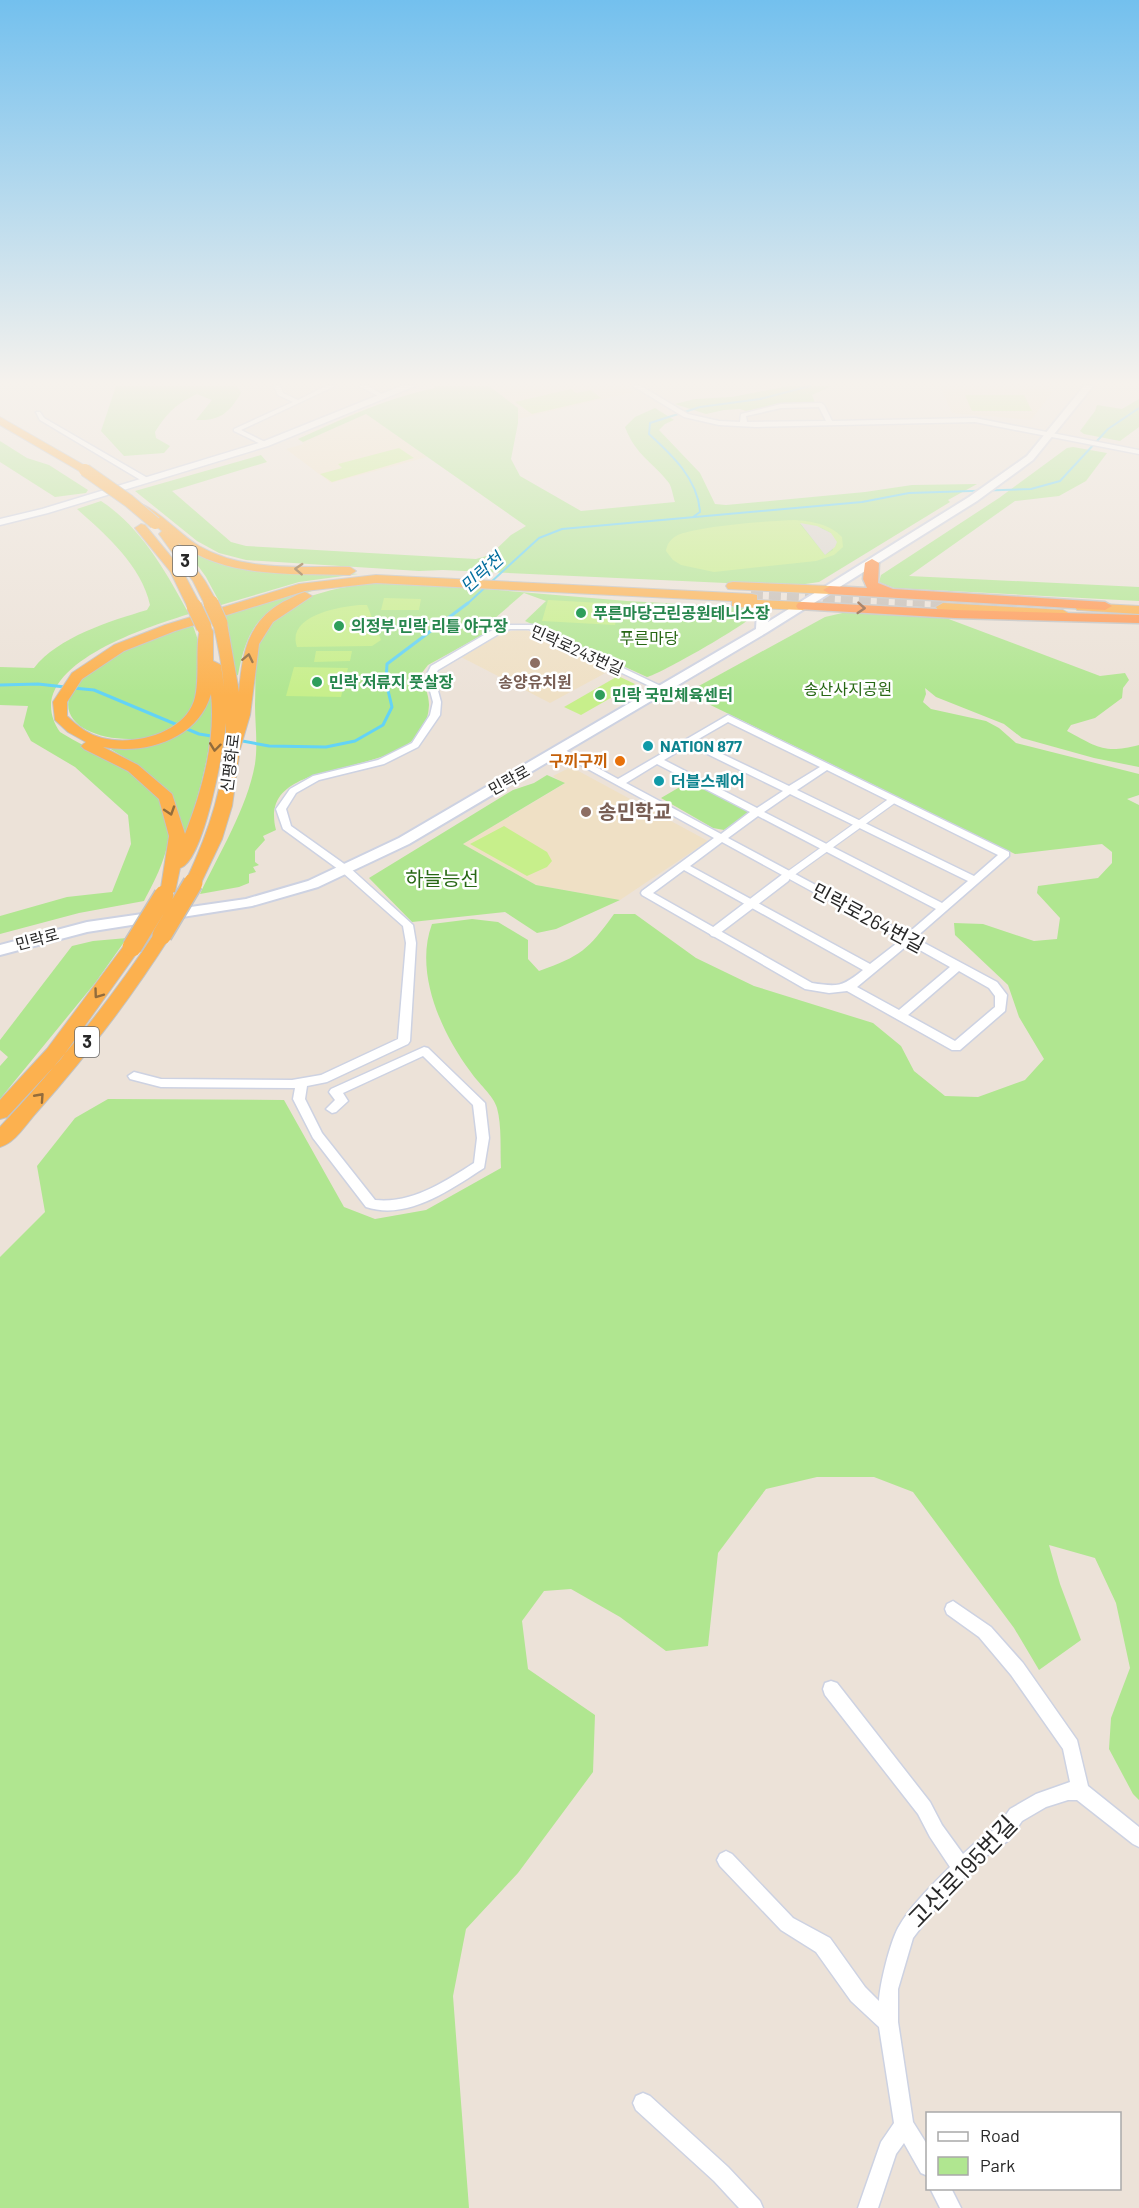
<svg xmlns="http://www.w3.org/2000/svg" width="1139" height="2208" viewBox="0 0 1139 2208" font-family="Barlow,'Noto Sans KR',sans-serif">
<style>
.education{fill:#efe0c5}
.green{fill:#b0e690}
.pitch{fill:#c7ef8b;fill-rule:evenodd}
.plaza{fill:#dbd6cf}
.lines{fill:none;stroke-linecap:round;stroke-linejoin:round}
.stream-far1{stroke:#63d3f6;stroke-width:2}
.stream{stroke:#63d3f6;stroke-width:3}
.trunk-tunnel{stroke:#c5bdb5;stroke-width:12;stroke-dasharray:12 6;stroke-linecap:butt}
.pedestrian-far1-casing{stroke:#cdd2e2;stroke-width:9}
.pedestrian-casing{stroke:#cdd2e2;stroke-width:12}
.minor-casing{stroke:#cdd2e2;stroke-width:3}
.tertiary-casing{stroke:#cdd2e2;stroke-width:3}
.secondary-casing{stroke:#cdd2e2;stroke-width:4}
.trunk-casing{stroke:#c3c3c3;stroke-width:2}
.motorway-casing{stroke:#c3c3c3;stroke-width:3}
.pedestrian-far1{stroke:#fff;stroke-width:7}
.pedestrian{stroke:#fff;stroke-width:9}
.minor{fill:#fff;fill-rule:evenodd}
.tertiary{fill:#fff;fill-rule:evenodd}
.secondary{fill:#fff;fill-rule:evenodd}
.trunk{fill:#fcb14f;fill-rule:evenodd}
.motorway{fill:#ff964f;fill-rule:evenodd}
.trunk-bridge-far2-casing{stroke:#c3c3c3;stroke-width:14;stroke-linecap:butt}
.trunk-bridge-far1-casing{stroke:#c3c3c3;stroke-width:17;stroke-linecap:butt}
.trunk-bridge-casing{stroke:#c3c3c3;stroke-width:22;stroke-linecap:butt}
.trunk-bridge-far2{stroke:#fcb14f;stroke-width:12}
.trunk-bridge-far1{stroke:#fcb14f;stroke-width:15}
.trunk-bridge{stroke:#fcb14f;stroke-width:19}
.oneway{stroke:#926c3c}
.oneway2{stroke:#895a3a}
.leisure-dot{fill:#2e9e5b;stroke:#fff;stroke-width:2}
.education-dot{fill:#8d6e63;stroke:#fff;stroke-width:2}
.culture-dot{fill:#0f9aa8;stroke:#fff;stroke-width:2}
.food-dot{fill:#e8710a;stroke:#fff;stroke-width:2}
.labels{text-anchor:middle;stroke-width:5;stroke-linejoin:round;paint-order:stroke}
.far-leisure-label{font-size:16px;font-weight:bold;fill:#27864d;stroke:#fff;text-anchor:start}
.far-park-label{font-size:16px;fill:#286815;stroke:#fff}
.far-street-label{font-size:16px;fill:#282828;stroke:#fff}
.far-education-label{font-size:16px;font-weight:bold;fill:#785e54;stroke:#fff}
.far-culture-label{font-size:16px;font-weight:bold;fill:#0d838f;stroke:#fff;text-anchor:start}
.far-food-label{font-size:16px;font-weight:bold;fill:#c56008;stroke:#fff;text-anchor:end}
.shield{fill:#fff;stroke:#686868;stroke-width:1.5}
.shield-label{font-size:18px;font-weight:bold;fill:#282828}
.far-water-label{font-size:18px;font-style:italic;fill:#056f9f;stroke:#fff}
.education-label{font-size:20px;font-weight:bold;fill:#785e54;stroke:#fff;text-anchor:start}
.park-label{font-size:20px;fill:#286815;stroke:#fff}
.street-label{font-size:20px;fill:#282828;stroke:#fff}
.near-street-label{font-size:24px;fill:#282828;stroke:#fff}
</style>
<rect width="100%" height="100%" fill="#ece2d8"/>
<path class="education" d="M489 386H624L634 392 518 419 517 408Z
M940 386H1047L1052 393 1031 420 952 413Z
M361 410 427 457 331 483 286 449 304 444 298 439Z
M523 629 531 632 611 670 550 703 459 656 501 633Z
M571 767 708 841 620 900 536 885 463 844 564 784 553 776Z"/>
<path class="green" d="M116 386H237L241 393C229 413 220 421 196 420L212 400 197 394C177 403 167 413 155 432L156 438 170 446 164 453 124 456 101 431Z
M434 386H489L518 408V423L511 459 520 476 581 511 675 502C673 496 672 488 669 483 653 462 636 456 625 427L635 417 655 408 674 420 665 424 659 430 700 473 715 504 726 505 865 492 912 485 977 484 948 500 950 502 819 582 792 586 443 570 419 571 246 560 219 553 197 541 135 491 261 455 267 462 172 491 231 542 246 546 476 559 490 555 511 535 526 526 366 414 303 442 298 439C343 419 386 398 435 388Z
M789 386H832L812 395 815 403 780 404 746 411 740 409 724 410 706 414 675 404 695 399 732 397Z
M1139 399V427L1120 441 1084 434 1080 431 1095 411 1097 405 1122 409Z
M0 441 27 458 49 465 88 490 86 493 55 497 0 462Z
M1073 447 1107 453 1086 481 1059 496 1015 501 909 576 1139 587V601L894 588 879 582 881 575 999 498 1067 448Z
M101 501C142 528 166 572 189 614 147 627 16 668 60 732 95 754 171 782 169 831 168 856 155 880 144 901L79 913 0 934V916L67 897 112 892 131 844 128 815 75 767 31 741 23 726 28 706 0 705V667L34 668C58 637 110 621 147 610L150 605C141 565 106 535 77 509Z
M181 542 223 562 358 574 299 582 221 605 206 577Z
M377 582 415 583 627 601 739 607 750 610 754 615C749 623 659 675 647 677L525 621 546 601 524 593 494 619 504 623 428 665 421 674C424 684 429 695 429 705 426 790 254 745 276 830L263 836 265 840 255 851V862L259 865 253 867 256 872 249 874V883L239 887 200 894C219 853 247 809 255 764 258 744 255 724 255 705 256 684 254 660 260 641 275 596 337 588 377 582Z
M311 588H320C267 608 249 616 238 675L235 676 221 616Z
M851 611 938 615 1100 676 1125 673 1129 680 1123 688 1122 698 1095 718 1071 725 1067 731C1097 747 1104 754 1139 745V767L1094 758 1022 738 1004 724 936 697 925 688 926 694 923 702 931 709 986 721 999 728 1016 743 1139 774V795L1127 799 1139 805V1800L1133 1794 1109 1749 1111 1718 1130 1668 1116 1603 1095 1558 1049 1545 1060 1584 1081 1640 1039 1670 1014 1628 913 1492 874 1477H817L766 1489 718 1553 708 1646 666 1651 620 1617 571 1589 544 1591 522 1621 528 1669 595 1715 593 1772 518 1873 466 1929 453 1996 469 2208H0V1257L45 1212 37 1166 75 1118 108 1099 284 1100 344 1207 375 1219 426 1210 501 1168C500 1150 502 1126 497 1108 494 1096 477 1082 470 1071 441 1032 414 972 432 924L472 919 498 922 528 940V959L539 971C581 956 588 950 614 914H635L696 958 754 986 873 1023 901 1046 914 1071 945 1096 978 1097 1025 1080 1044 1059 1019 1017 1008 985 955 935 954 923 983 924 1034 941 1057 939 1060 918 1037 893 1038 886 1098 878 1112 863V852L1102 844 1015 854 686 693 825 617Z
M192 623C203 653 204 659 197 689 195 696 195 706 191 712 162 761 30 739 79 681 84 676 92 672 98 668 107 661 117 653 128 647 147 637 171 631 192 623Z
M212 690C215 743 200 791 184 840L182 838C180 785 142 769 101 743L119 745 179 733Z
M547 775 565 783 463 844 536 885 620 900 556 929 537 933 505 912 412 922 369 878 513 790 534 783Z
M690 781 747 811 748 814 724 830 713 828 661 798Z
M127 938 95 983 0 1099V1066L8 1057 0 1050V1040L72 946 93 941Z"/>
<path class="pitch" d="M571 389 576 393 591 390 601 398 532 414 515 402Z
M965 395H1024L1032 411H972Z
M399 448 414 458 332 482 320 474 342 468 338 464Z
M794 520C811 521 830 524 842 537L843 547 834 555 816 561 714 572 681 565 673 560 666 551C667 544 670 540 676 536 696 526 770 521 794 520ZM800 524 822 528 831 533 833 550 825 555Z
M384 598 421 599 419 610H381Z
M548 600 619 604 615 625 542 621Z
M359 605H367L381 640 372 646 297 647C286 616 338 607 359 605Z
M316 651H352L350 661 314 662Z
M294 667 348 668 341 697 286 696Z
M618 676 635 684 581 715 564 707Z
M504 826 547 852 552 861 547 867 527 876 470 844Z"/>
<path class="plaza" d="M800 523 817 526 831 533 837 542 835 547 825 555Z"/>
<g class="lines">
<path class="stream-far1" d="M693 517 700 512C698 479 672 455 649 434L650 423 700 407 760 399 810 386
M466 605 539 538 562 529 862 502 909 493 1031 489 1060 481 1108 429 1139 408"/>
<path class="stream" d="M0 685 38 684 65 687
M73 688 94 690 199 734 230 739
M237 740 269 746 326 747 355 741 383 725 392 707 386 682 387 664 468 603"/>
<path class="trunk-tunnel" d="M751 593 945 602"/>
<g class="pedestrian-far1-casing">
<path id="pedestrian-far1" d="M783 879 893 800"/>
</g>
<g class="pedestrian-casing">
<path id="pedestrian" d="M714 932 785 878"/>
</g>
<g class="minor-casing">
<path id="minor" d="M274 386H280L283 393 298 400 326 386H335L241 430 267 443V445H263L234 431V429L293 402 278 395Z
M359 386H368L385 396 380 397Z
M633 386H641L688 414 719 421 740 422 741 414 781 404 821 403 824 405 832 421 975 418 1139 450V454L975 422 756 427 719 425 684 417ZM819 407 826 421 747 422 746 416 781 408Z
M36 412H40L44 418 151 480 144 482 40 420Z
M509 625H533L667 689 666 691H660L529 629H510L502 632 438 670 434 676 441 702 440 715 418 747 384 764 319 780 296 793 286 809 291 826 350 868 413 925 416 943 410 1041 408 1044 327 1082 307 1086 305 1099 322 1133 375 1200C412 1204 444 1182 474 1163L477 1138 473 1105 423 1056 343 1093 348 1101 336 1112 332 1113 326 1109 335 1100 329 1092 331 1089 424 1047 428 1048 485 1103 489 1138 484 1168C451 1189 408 1221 366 1207L313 1138 293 1099 295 1088 161 1087 130 1079 128 1076 134 1072 161 1079 292 1080 321 1075 398 1039 406 943 403 926 342 872 283 829 276 809 290 789 313 776 378 760 412 743 430 715 433 702 426 676 431 666 496 628Z
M728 715 1009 852V856L915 938 997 982 1007 995 1005 1011 960 1050H952L847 991 829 993 805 989 642 895 641 893 642 891 714 838 555 751 560 748 563 749 618 779ZM728 722 820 767 789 786 695 741ZM689 745 783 791 757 808 664 760ZM657 764 750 812 721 834 626 783ZM827 770 998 855 974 876 797 790ZM790 794 968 881 942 903 764 812ZM758 816 936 909 907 934 728 838ZM722 842 901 940 870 964 690 866ZM684 870 863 970C842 987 838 987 812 983L653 893ZM909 944 950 967 899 1010 857 987ZM959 971 989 988 995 996V1007L955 1041 908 1015Z
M953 1601 991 1627 1023 1663 1077 1740 1088 1786 1139 1827V1847L1133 1844 1077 1800H1068L1046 1807 1022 1821 1009 1840 986 1856 941 1901 913 1938 898 1989V2022L913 2122 928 2146V2176L921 2173 904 2143 896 2154 878 2208H858L881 2142 894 2123 879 2027 851 2001 816 1952 781 1930 720 1866 717 1860 720 1854 726 1851 732 1854 793 1918 830 1938 865 1987 879 2001C880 1983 890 1943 898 1928 910 1906 933 1884 950 1867L930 1837 918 1814 825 1695 823 1689 825 1683 831 1681 837 1683 930 1802 942 1825 963 1854 974 1844 997 1828 1010 1809 1036 1794 1070 1782 1063 1749 1011 1675 979 1637 947 1614 945 1609 947 1604Z
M643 2093 650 2096 728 2167 760 2201 763 2208H739L714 2181 636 2110 633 2103 636 2096Z
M930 2188H951L961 2208H940Z"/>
</g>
<g class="tertiary-casing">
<path id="tertiary" d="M401 386H415L268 446 48 513 0 525V519L42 509 262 442Z"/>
</g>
<g class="secondary-casing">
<path id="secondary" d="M1084 386H1093L1033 460 977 501 766 633 409 844 318 887 252 906 87 932 0 955V945L87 922 246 899 308 881 399 838 756 629 757 612 741 605V601H749L767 608 768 622 969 497 1027 456Z"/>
</g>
<g class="trunk-casing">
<path id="trunk" d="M0 417 89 468 91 470 89 472H81L0 425Z
M138 503C158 509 180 535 199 546 244 572 300 566 350 567L356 571 350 575C292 573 228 579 178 543L205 581 217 602 210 606 205 605 193 581 159 534 162 531 132 507Z
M141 524 145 525 182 570 201 606 199 609H189L187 606 170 571 135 528Z
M376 575 752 594 757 595V600L803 602 810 606 803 610 737 607 732 606V601L376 583 305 591 175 631 124 651 82 679 67 702V716C77 726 89 735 102 738 133 746 183 734 194 701 201 680 194 642 201 628H211L213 631V661L221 665 224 687C222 665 218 644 213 623L215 620H225L227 623 239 692C242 655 247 622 283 602 290 599 297 594 305 592L312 596 273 622 259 644 250 715 240 749 232 806 222 839 201 883 199 887H187L185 883C209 832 227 781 226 723 224 747 204 862 180 868L175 892H163L161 888 169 836 159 799 128 771 84 749 81 746 86 742 68 732 55 720 53 702 72 673 114 645 165 625 299 584ZM211 694C216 741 202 791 185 834L172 794 138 765 103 747C146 755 198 739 211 694Z
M733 582 830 586 837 590 830 594 728 589 726 586 728 583Z
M943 603 1063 610 1070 614 1063 618 938 610 936 607Z
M1082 603 1139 606V614L1077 610 1075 607Z
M162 929 168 931 171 935C131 998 86 1057 36 1113 26 1124 15 1143 0 1147V1127C57 1066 110 1002 156 931Z
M132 941 138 943 141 947 61 1059 7 1117 0 1119V1100L47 1049 126 943Z"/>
</g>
<g class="motorway-casing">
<path id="motorway" d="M872 559 879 563 878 583 893 589 1105 602 1112 606 1105 610 830 594 823 590 830 586 867 588 863 579 865 563Z
M803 602 955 610 1139 615V623L955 618 798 609 796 606 798 603Z"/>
</g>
<use href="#pedestrian-far1" class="pedestrian-far1"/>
<use href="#pedestrian" class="pedestrian"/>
<use href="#minor" class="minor"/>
<use href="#tertiary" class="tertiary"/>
<use href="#secondary" class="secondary"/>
<use href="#trunk" class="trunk"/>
<use href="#motorway" class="motorway"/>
<g class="trunk-bridge-far2-casing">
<path id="trunk-bridge-far2" d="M85 470 129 501 155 523
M210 602 211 605"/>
</g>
<g class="trunk-bridge-far1-casing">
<path id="trunk-bridge-far1" d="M211 603 220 623
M194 606 204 627"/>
</g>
<g class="trunk-bridge-casing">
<path id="trunk-bridge" d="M162 935 193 883
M132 947 164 895"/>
</g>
<use href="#trunk-bridge-far2" class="trunk-bridge-far2"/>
<use href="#trunk-bridge-far1" class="trunk-bridge-far1"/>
<use href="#trunk-bridge" class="trunk-bridge"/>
</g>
<defs><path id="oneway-chevron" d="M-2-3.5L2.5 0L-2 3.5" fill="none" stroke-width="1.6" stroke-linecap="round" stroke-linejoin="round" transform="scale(1.5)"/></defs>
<g class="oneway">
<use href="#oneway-chevron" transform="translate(299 569) rotate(-177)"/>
<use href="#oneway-chevron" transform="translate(248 658) rotate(-78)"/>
<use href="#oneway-chevron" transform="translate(215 747) rotate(97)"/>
<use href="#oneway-chevron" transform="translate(170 811) rotate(72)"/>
<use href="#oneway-chevron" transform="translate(98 994) rotate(126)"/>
<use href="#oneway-chevron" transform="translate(40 1097) rotate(-48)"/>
</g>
<use class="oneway2" href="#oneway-chevron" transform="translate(861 608) rotate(4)"/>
<linearGradient id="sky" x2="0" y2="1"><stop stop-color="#73c0ee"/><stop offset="0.55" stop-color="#f6f2ed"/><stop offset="1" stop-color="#f6f2ed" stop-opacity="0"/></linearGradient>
<rect width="1139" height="696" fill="url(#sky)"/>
<g class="leisure-dot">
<circle cx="581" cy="613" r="6"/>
<circle cx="339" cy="626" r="6"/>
<circle cx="317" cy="682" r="6"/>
<circle cx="600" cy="695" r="6"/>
</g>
<g class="education-dot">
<circle cx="535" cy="663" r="6"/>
<circle cx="586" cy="812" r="6"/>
</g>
<g class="culture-dot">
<circle cx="648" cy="746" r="6"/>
<circle cx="659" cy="781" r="6"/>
</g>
<circle class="food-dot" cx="620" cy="761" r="6"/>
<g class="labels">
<g class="far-leisure-label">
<text x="593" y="619">푸른마당근린공원테니스장</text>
<text x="351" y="632">의정부 민락 리틀 야구장</text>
<text x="329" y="688">민락 저류지 풋살장</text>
<text x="612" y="701">민락 국민체육센터</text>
</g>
<g class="far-park-label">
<text x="649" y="644">푸른마당</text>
<text x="848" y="695">송산사지공원</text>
</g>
<g class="far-street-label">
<text transform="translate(577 650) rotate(24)" y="6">민락로243번길</text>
<text transform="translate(230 763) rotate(-83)" y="6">신평화로</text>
<text transform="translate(509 780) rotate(-29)" y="6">민락로</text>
<text transform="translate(37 939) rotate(-15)" y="6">민락로</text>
</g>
<g class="far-education-label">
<text x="535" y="688">송양유치원</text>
</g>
<g class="far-culture-label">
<text x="660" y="752">NATION 877</text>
<text x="671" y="787">더블스퀘어</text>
</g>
<g class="far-food-label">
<text x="608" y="767">구끼구끼</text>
</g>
<g class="shield">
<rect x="173" y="546" width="24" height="30" rx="4.5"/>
<rect x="75" y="1027" width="24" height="30" rx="4.5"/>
</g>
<g class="shield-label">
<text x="185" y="567">3</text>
<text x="87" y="1048">3</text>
</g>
<g class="far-water-label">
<text transform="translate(482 573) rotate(-42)" y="6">민락천</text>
</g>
<g class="education-label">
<text x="598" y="819">송민학교</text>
</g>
<g class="park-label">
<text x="442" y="886">하늘능선</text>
</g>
<g class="street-label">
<text transform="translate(868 918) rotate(28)" y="7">민락로264번길</text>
</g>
<g class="near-street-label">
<text transform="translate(963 1872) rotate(-46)" y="8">고산로195번길</text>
</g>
</g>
<rect x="926" y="2112" width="195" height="78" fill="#ffffff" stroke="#a9a9a9" stroke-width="1.5"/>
<rect x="938" y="2132" width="30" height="9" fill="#ffffff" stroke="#a9a9a9" stroke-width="1.5"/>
<text x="980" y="2142" font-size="18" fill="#282828">Road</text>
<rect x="938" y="2157" width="30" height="18" fill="#b0e690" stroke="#a9a9a9" stroke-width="1.5"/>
<text x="980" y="2172" font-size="18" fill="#282828">Park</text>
</svg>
